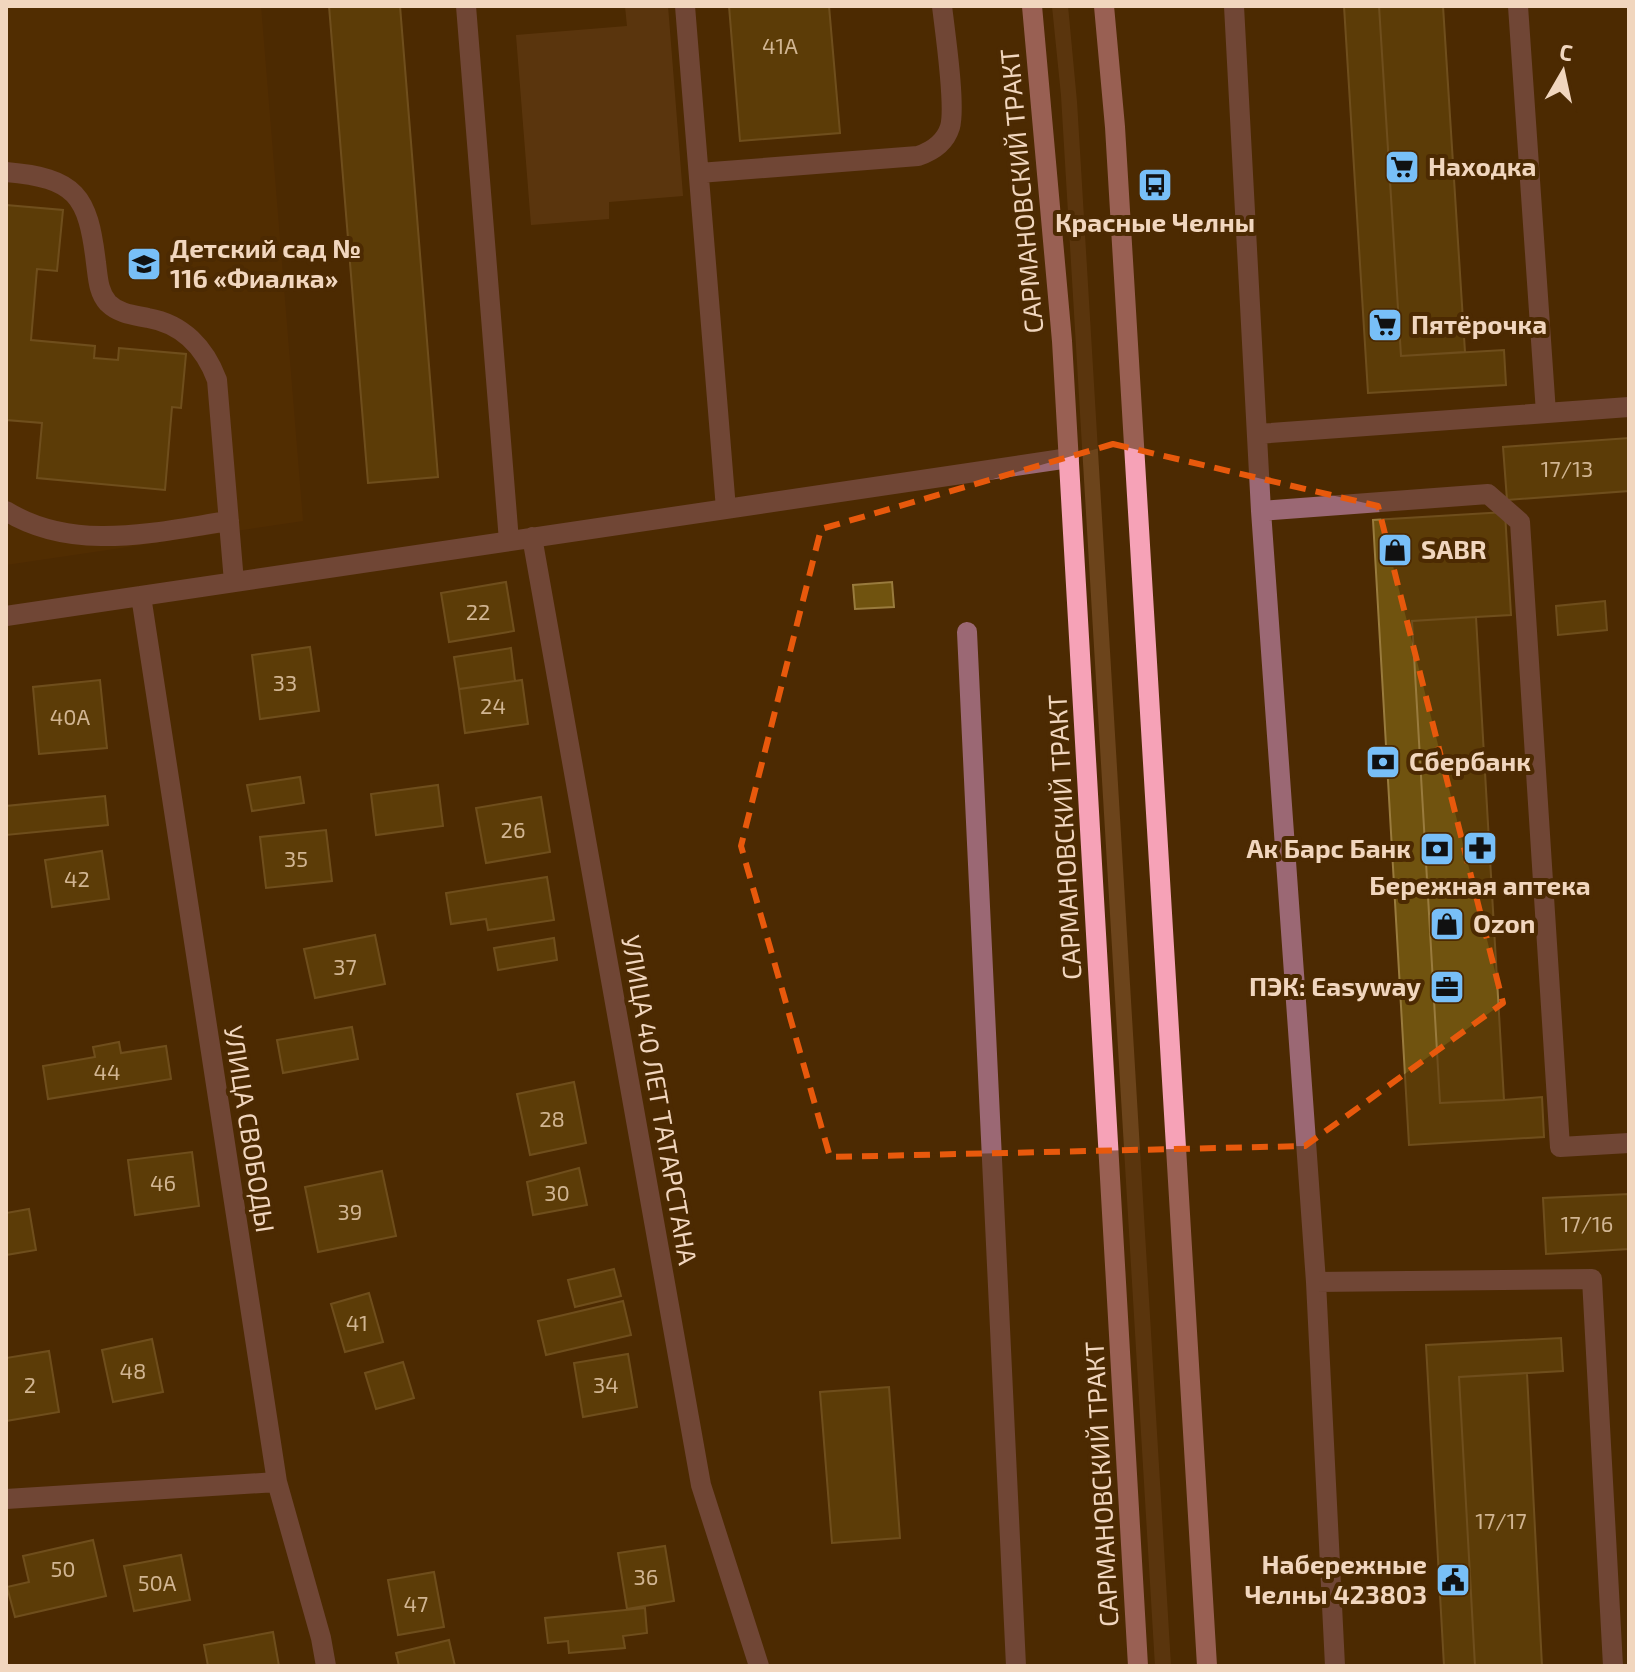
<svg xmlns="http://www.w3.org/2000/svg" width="1635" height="1672" viewBox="0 0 1635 1672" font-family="'Exo 2',sans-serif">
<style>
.built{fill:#583102}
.green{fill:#6c441b}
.building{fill:#70530f;stroke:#997b3d;stroke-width:2}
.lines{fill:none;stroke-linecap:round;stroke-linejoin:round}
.minor{stroke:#9b6874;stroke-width:20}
.major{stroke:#f6a2b7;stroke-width:20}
.marked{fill:none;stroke:#e8590c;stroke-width:6;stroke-dasharray:16 10;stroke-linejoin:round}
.labels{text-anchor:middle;stroke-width:8;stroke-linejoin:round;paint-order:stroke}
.number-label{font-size:22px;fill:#d1b592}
.poi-label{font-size:26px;font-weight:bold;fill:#f1d6be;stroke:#4c2a02;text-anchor:start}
.street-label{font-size:26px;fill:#f1d6be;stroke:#4c2a02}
</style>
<rect width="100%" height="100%" fill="#4c2a02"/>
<path class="built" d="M6 6H261L303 521 6 565Z"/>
<path class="green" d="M625 6H668L683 196 609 202V219L531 225 516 35 627 26Z
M1052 6H1068L1077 102 1171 1666H1155L1061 95Z"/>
<path class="building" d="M329 6H400L438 477 368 483Z
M729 6H829L840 133 740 141Z
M1344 6H1379L1401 356 1504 350 1506 385 1368 393Z
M1379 6H1443L1465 352 1401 356Z
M6 205 63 210 57 271 37 269 31 340 95 346 94 358 118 360 119 348 186 354 181 408 172 407 165 490 37 478 42 423 6 420Z
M1629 438V491L1507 500 1503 447Z
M1505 512 1511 615 1476 617 1504 1100 1542 1097 1544 1137 1409 1145 1373 520Z
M506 582 514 631 449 642 441 593Z
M892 582 894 607 855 609 853 585Z
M1605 601 1607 630 1558 635 1556 606Z
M1476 617 1504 1100 1440 1103 1412 621Z
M310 647 319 711 260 719 252 655Z
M511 648 515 681 459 689 454 657Z
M100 680 107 748 39 754 33 687Z
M522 680 528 724 465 733 459 689Z
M300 777 304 803 252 811 247 785Z
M438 785 443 826 376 835 371 794Z
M105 796 108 825 6 835V806Z
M541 797 550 852 486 863 476 808Z
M326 830 332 881 266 888 260 837Z
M102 851 109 899 52 907 45 860Z
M547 877 554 920 488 930 486 919 451 924 446 893Z
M375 935 385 984 315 998 304 949Z
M554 938 557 960 498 970 494 948Z
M352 1027 358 1059 283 1073 277 1040Z
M119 1042 121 1053 166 1046 171 1079 48 1099 43 1066 95 1057 93 1047Z
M574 1082 586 1143 530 1155 517 1094Z
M192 1152 199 1206 135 1215 128 1160Z
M579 1168 587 1205 533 1215 527 1182Z
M382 1171 396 1236 318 1252 305 1187Z
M1629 1194V1249L1546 1254 1543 1198Z
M29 1209 36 1250 6 1255V1213Z
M614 1269 621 1296 575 1307 568 1280Z
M369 1293 383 1342 345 1352 331 1304Z
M623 1301 631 1335 546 1355 538 1321Z
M1561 1338 1563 1371 1459 1377 1475 1666H1444L1426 1345Z
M152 1339 163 1392 113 1402 102 1350Z
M49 1351 59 1412 6 1421V1358Z
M628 1354 637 1407 583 1417 574 1363Z
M403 1362 414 1398 376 1409 365 1373Z
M1527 1373 1542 1666H1475L1459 1377Z
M889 1387 900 1538 832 1543 820 1392Z
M93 1540 106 1596 15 1617 7 1587 29 1582 23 1556Z
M665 1546 674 1601 627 1609 618 1553Z
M181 1555 190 1600 134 1611 124 1566Z
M434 1572 444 1627 398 1635 388 1580Z
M645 1608 647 1633 623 1636 625 1648 569 1653 568 1641 548 1643 545 1618Z
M273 1632 279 1666H208L204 1645Z
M449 1640 455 1666H399L396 1653Z"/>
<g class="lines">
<path class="minor" d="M466 6 509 541
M685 6 726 509
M1234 6 1261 511 1316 1282 1335 1666
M1518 6 1546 413
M6 172C76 178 88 195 96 263 98 277 98 292 108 303 119 314 134 315 148 318 183 324 205 348 217 380L234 582
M699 173 918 156C933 151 945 143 950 127 956 106 945 32 942 6
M1257 434 1629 407
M6 511C74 553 155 532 229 521
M1261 511 1488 494 1520 522 1560 1147 1629 1143
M532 537 701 1485 759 1666
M141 596 277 1482 321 1638 326 1666
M6 616 1069 458
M967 632 1016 1666
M1316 1282 1592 1279 1613 1666
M6 1499 277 1482"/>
<path class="major" d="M1032 6 1062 341 1138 1666
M1104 6 1115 127 1207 1666"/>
</g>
<path d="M0 0H1635V1672H0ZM1113 444 1378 506 1503 1003 1305 1146 830 1157 741 846 821 529Z" fill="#4c2a02" fill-opacity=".55" fill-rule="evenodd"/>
<path class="marked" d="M1113 444 1378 506 1503 1003 1305 1146 830 1157 741 846 821 529Z"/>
<defs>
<g id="supermarket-square" transform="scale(1.8)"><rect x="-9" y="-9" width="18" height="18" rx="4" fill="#78bff7" stroke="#4c2a02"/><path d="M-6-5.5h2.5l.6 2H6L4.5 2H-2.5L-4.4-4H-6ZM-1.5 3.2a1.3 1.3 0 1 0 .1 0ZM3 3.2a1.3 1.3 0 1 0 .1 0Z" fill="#111"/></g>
<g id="bus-square" transform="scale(1.8)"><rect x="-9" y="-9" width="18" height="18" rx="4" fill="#78bff7" stroke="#4c2a02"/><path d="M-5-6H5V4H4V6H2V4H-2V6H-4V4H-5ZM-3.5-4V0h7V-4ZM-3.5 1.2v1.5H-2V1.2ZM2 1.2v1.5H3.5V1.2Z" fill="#111"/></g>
<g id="school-square" transform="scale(1.8)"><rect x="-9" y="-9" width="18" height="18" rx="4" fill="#78bff7" stroke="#4c2a02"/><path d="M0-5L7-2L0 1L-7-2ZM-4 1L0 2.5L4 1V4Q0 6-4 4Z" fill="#111"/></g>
<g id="shop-square" transform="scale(1.8)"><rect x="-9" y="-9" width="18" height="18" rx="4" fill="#78bff7" stroke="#4c2a02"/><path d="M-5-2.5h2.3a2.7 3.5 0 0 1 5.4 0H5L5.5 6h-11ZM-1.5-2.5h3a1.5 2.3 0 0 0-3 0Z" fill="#111"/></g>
<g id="bank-square" transform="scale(1.8)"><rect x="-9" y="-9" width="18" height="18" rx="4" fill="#78bff7" stroke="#4c2a02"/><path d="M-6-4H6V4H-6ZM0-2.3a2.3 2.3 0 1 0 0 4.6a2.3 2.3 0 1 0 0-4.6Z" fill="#111"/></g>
<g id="pharmacy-square" transform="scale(1.8)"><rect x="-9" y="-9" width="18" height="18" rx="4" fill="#78bff7" stroke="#4c2a02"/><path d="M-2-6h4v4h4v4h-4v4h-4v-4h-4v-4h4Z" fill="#111"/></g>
<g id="office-square" transform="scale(1.8)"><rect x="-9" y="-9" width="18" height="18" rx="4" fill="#78bff7" stroke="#4c2a02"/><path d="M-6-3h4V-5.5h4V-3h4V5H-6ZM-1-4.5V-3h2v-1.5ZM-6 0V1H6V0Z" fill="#111"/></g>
<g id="civic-square" transform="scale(1.8)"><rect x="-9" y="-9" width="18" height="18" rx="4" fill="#78bff7" stroke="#4c2a02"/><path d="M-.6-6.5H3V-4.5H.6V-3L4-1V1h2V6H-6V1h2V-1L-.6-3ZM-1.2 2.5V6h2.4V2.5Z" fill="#111"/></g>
</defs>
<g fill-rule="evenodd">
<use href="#supermarket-square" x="1402" y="167"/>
<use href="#bus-square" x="1155" y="185"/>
<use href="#school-square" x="144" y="264"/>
<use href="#supermarket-square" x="1385" y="325"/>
<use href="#shop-square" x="1395" y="550"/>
<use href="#bank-square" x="1383" y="762"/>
<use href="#pharmacy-square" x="1480" y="848"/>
<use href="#bank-square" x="1437" y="849"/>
<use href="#shop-square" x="1447" y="924"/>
<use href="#office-square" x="1447" y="987"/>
<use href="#civic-square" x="1453" y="1580"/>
</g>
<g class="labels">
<g class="number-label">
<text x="780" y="54">41А</text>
<text x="1567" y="477">17/13</text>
<text x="478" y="620">22</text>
<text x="285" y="691">33</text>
<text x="493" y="714">24</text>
<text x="70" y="725">40А</text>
<text x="513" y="838">26</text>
<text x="296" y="867">35</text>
<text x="77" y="887">42</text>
<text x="345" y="975">37</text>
<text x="107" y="1080">44</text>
<text x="552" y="1127">28</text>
<text x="163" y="1191">46</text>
<text x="557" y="1201">30</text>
<text x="350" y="1220">39</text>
<text x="1587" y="1232">17/16</text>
<text x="357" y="1331">41</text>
<text x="133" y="1379">48</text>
<text x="30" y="1393">2</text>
<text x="606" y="1393">34</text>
<text x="1501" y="1529">17/17</text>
<text x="63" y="1577">50</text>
<text x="646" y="1585">36</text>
<text x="157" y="1591">50А</text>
<text x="416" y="1612">47</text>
</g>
<g class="poi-label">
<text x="1428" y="176">Находка</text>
<text x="1155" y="232" text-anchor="middle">Красные Челны</text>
<text x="170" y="258">Детский сад №<tspan x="170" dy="30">116 «Фиалка»</tspan></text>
<text x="1411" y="334">Пятёрочка</text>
<text x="1421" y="559">SABR</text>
<text x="1409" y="771">Сбербанк</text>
<text x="1411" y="858" text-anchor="end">Ак Барс Банк</text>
<text x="1480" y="895" text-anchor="middle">Бережная аптека</text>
<text x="1473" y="933">Ozon</text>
<text x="1421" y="996" text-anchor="end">ПЭК: Easyway</text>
<text x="1427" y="1574" text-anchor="end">Набережные<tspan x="1427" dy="30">Челны 423803</tspan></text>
</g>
<g class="street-label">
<text transform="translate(1022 191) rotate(-95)" y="9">САРМАНОВСКИЙ ТРАКТ</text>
<text transform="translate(1065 837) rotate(-93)" y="9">САРМАНОВСКИЙ ТРАКТ</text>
<text transform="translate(659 1100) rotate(80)" y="9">УЛИЦА 40 ЛЕТ ТАТАРСТАНА</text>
<text transform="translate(249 1129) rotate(81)" y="9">УЛИЦА СВОБОДЫ</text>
<text transform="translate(1102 1484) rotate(-93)" y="9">САРМАНОВСКИЙ ТРАКТ</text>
</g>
</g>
<rect width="1635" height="1672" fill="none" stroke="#f1d6be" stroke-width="16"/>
<g transform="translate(1563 72) rotate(9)" stroke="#4c2a02" stroke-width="6" paint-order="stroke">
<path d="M0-6L14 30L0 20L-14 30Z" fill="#f1d6be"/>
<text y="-12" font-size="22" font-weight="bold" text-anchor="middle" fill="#f1d6be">С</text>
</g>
</svg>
